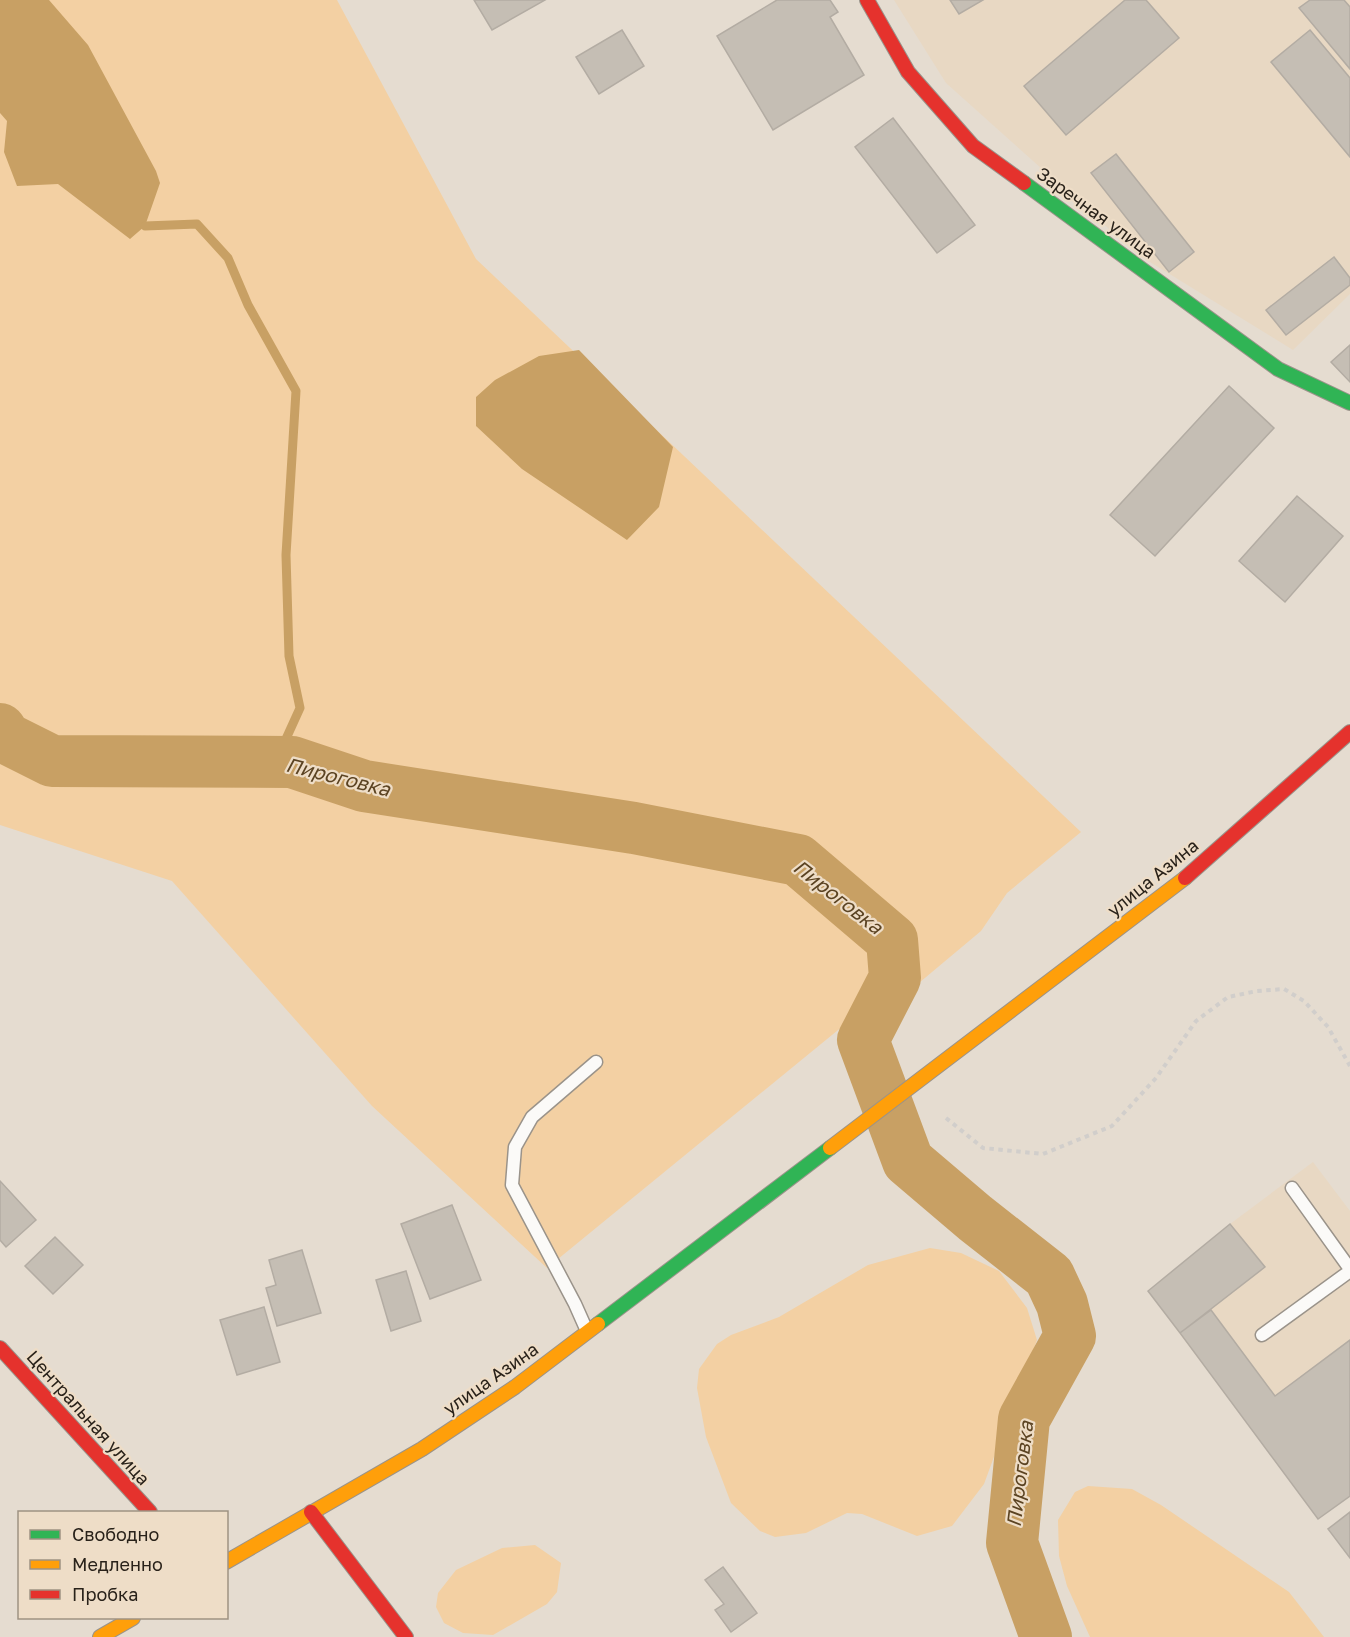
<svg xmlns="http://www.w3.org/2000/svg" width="1350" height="1637" viewBox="0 0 1350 1637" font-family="'Golos Text',sans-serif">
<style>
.built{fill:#e8d8c3}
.green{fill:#f3d0a3}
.water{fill:#c8a064}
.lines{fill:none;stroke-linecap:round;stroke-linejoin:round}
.stream{stroke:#c8a064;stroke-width:9}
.river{stroke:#c8a064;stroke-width:52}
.building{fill:#c5beb4;stroke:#b3aca3;stroke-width:1.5}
.lane-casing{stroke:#9a938a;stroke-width:15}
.fast-casing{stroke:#9a938a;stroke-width:16}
.slow-casing{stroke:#9a938a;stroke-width:16}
.jam-casing{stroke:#9a938a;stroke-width:16}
.path{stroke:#d1cecb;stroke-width:4;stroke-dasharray:4.5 4.5;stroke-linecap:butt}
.lane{stroke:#fbfaf8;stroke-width:12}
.fast{stroke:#30b455;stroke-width:14}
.slow{stroke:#ff9f0a;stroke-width:14}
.jam{stroke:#e5322d;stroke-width:14}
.labels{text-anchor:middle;stroke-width:4.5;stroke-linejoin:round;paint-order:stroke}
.street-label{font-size:18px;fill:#29221a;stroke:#eeddc7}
.water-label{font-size:20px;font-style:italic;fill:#5b4322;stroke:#eeddc7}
</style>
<rect width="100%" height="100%" fill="#e5dcd0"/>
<path class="built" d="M894 0H1350V294L1293 350 1137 254 946 83Z
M1313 1162 1350 1211V1495L1318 1519 1148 1291 1230 1224Z"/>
<path class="green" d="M0 0H337L476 259 1081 832 1007 893 981 931 901 998 865 1008 547 1268 372 1106 172 881 0 825Z
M930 1248 961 1253 999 1271 1027 1308 1037 1340 984 1484 952 1526 917 1536 862 1514 847 1513 806 1533 775 1537 760 1531 731 1503 706 1437 697 1388 699 1369 717 1344 731 1335 779 1317 868 1265Z
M1088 1486 1132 1489 1161 1505 1289 1592 1324 1637H1090L1067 1586 1059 1556 1058 1520 1075 1492Z
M535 1545 561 1563 557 1592 547 1604 493 1635 463 1633 444 1623 436 1607 438 1593 456 1570 502 1548Z"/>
<path class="water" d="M0 0H49L88 45 156 171 160 183 145 226 130 239 58 184 17 186 4 152 7 121 0 113Z
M579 350 673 447 659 507 627 540 522 469 476 426V397L495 380 539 356Z"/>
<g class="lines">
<path class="stream" d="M145 226 197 224 228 258 248 305 296 391 286 555 289 656 300 708 285 741 292 762"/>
<path class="river" d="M0 729 6 738 52 761 292 762 364 786 634 828 798 860 892 940 895 978 863 1040 908 1161 975 1218 1049 1276 1062 1304 1070 1336 1024 1419 1012 1543 1046 1637"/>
</g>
<path class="building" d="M474 0H545L492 30Z
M777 0H830L838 12 830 17 864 75 773 130 717 36Z
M950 0H983L959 14Z
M1125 0H1146L1179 38 1066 135 1024 86Z
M1310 0H1344L1350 7V69L1299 8Z
M622 30 644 66 599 94 576 57Z
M1310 30 1350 78V157L1271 62Z
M893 118 975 225 937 253 855 147Z
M1116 154 1194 252 1169 272 1091 173Z
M1334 257 1350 278V285L1286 335 1266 310Z
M1350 345V382L1331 362Z
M1229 386 1274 428 1155 556 1110 515Z
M1297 496 1343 536 1285 602 1239 561Z
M0 1181 36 1220 6 1247 0 1240Z
M452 1205 481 1280 430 1299 401 1224Z
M1230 1224 1265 1267 1180 1333 1148 1291Z
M55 1237 83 1265 53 1294 25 1266Z
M302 1250 321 1313 277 1326 266 1288 276 1285 269 1260Z
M406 1271 421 1321 391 1331 376 1280Z
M264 1307 280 1362 237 1375 220 1320Z
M1211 1310 1275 1396 1350 1340V1496L1318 1519 1180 1333Z
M1350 1512V1558L1328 1529Z
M723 1567 757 1613 731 1632 715 1610 724 1604 705 1580Z"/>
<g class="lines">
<g class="lane-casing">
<path id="lane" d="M1292 1188 1350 1269
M587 1331 575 1304 512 1185 515 1147 532 1117 596 1062
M1262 1335 1350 1271"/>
</g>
<g class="fast-casing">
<path id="fast" d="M1024 183 1278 369 1350 403
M598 1324 830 1148"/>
</g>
<g class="slow-casing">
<path id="slow" d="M830 1148 1185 878
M226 1562 422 1449 515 1387 598 1324
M100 1637 133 1618"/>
</g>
<g class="jam-casing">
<path id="jam" d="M867 0 908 72 973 146 1024 183
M1185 878 1350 732
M0 1348 150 1512
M311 1512 406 1637"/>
</g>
<path class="path" d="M946 1118 983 1148 1043 1154 1112 1126 1156 1078 1196 1021 1228 997 1257 991 1284 989 1304 1001 1328 1027 1350 1066"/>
<use href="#lane" class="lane"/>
<use href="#fast" class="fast"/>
<use href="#slow" class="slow"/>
<use href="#jam" class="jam"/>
</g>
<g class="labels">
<g class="street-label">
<text transform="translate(1096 213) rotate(36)" y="6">Заречная улица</text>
<text transform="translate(1153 878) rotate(-39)" y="6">улица Азина</text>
<text transform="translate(491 1379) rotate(-35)" y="6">улица Азина</text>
<text transform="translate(88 1418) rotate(48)" y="6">Центральная улица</text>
</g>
<g class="water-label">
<text transform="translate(338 777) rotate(14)" y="7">Пироговка</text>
<text transform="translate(838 897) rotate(38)" y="7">Пироговка</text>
<text transform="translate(1020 1474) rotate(-83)" y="7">Пироговка</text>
</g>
</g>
<rect x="18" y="1511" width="210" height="108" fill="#eeddc7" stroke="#9f9282" stroke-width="1.5"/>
<rect x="30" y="1530" width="30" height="9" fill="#30b455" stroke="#9f9282" stroke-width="1.5"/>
<text x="72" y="1541" font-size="18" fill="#29221a">Свободно</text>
<rect x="30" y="1560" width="30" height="9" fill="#ff9f0a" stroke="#9f9282" stroke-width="1.5"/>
<text x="72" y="1571" font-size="18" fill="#29221a">Медленно</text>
<rect x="30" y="1590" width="30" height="9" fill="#e5322d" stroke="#9f9282" stroke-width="1.5"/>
<text x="72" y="1601" font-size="18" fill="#29221a">Пробка</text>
</svg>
